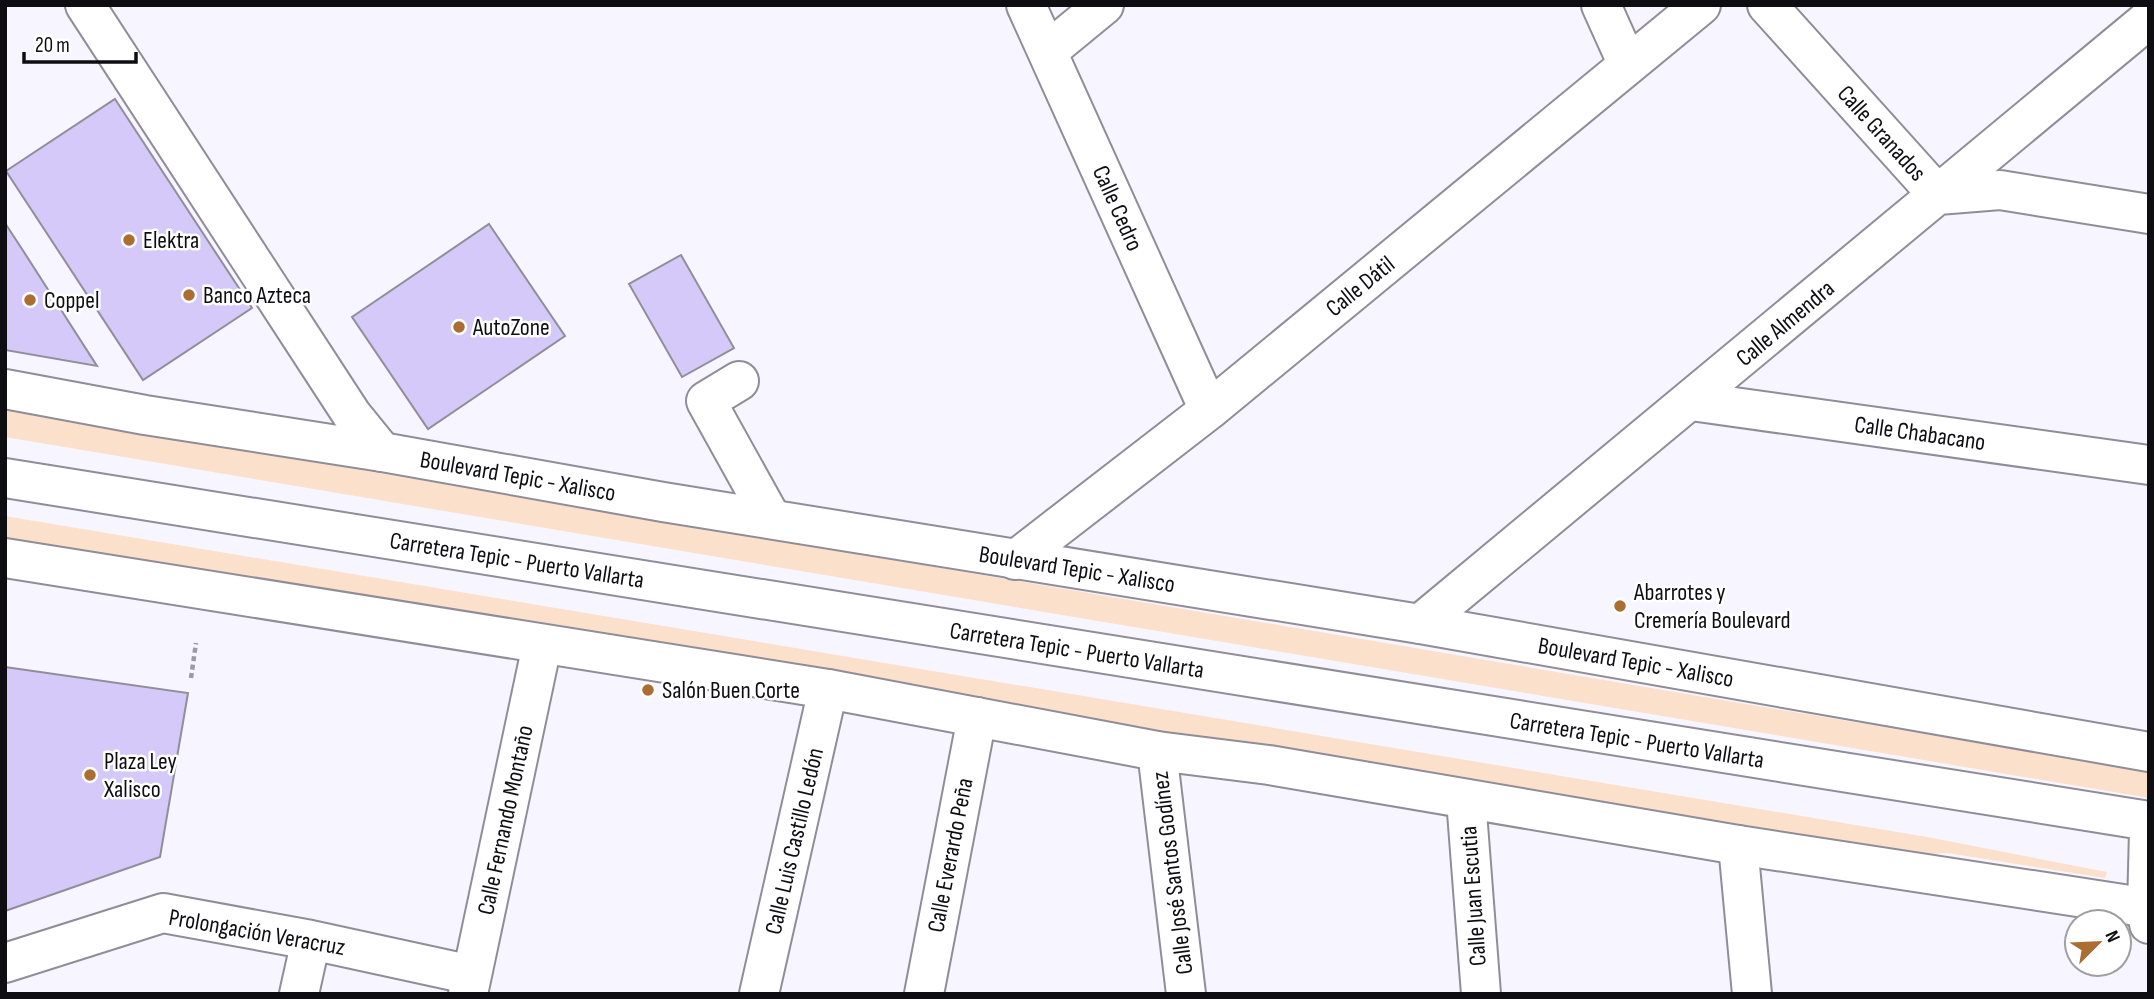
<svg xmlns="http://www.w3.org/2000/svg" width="2154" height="999" viewBox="0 0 2154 999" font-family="'Sofia Sans Condensed',sans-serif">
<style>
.green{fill:#fbe1cc}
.building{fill:#d4c9f9;stroke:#908e99;stroke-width:2}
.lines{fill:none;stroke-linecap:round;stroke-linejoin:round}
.minor-casing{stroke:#908d98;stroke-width:42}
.major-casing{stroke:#908d98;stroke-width:42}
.highway-casing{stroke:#908d98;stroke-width:42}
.path{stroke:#9c9aa2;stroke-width:4.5;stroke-dasharray:5 3.5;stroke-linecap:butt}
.minor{stroke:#fff;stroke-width:38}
.major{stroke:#fff;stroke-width:38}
.highway{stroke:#fff;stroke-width:38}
.poi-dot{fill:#ac6d33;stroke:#fff;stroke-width:2.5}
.labels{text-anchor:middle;stroke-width:5;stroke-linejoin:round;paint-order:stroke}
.street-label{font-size:24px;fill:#0e0d11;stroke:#fff}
.poi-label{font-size:24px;fill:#0e0d11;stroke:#fff;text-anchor:start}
</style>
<rect width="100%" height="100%" fill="#f7f5ff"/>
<path class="green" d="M5 410 2149 772V798L5 437Z
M5 516 1927 837 2107 872 2105 878 1947 853 1901 856 5 539Z"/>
<path class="building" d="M115 99 252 308 143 380 6 171Z
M5 223 22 249 97 366 5 350Z
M489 224 565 336 428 429 352 317Z
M681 255 734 348 682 377 629 284Z
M5 667 188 693 160 857 5 911Z"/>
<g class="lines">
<g class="minor-casing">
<path id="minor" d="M85 5 352 415 382 452
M1026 5 1209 410
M1601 5 1628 65
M1767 5 1938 195 2000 190 2149 214
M1048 51 1104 5
M739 381 706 401 771 518
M1691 401 2149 465
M1015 560 1209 410 1701 5
M1420 624 2149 19
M1157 751 1186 994
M1466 799 1481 994
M2149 831 2147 908 2149 924
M1738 845 1752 994
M5 963 163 913 311 940 472 975
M299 994 311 940
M468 994 542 645
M759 994 828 689
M924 994 977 717"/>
</g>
<g class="major-casing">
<path id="major" d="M5 389 145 415 382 452 663 502 1420 624 2149 752
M5 558 828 689 1157 751 1269 765 1738 845 2149 908"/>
</g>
<g class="highway-casing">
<path id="highway" d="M5 478 2149 821"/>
</g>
<path class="path" d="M191 678 196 643"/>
<use href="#minor" class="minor"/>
<use href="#major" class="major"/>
<use href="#highway" class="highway"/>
</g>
<g class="poi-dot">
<circle cx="129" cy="240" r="7"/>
<circle cx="189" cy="295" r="7"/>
<circle cx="30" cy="300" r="7"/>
<circle cx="459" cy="327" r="7"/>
<circle cx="1620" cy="606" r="7"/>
<circle cx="648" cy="690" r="7"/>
<circle cx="90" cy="775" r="7"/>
</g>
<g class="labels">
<g class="street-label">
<text transform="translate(1882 133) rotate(48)" y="8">Calle Granados</text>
<text transform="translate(1118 208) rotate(66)" y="8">Calle Cedro</text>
<text transform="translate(1360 286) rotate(-39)" y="8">Calle Dátil</text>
<text transform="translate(1785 323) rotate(-40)" y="8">Calle Almendra</text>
<text transform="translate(1920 433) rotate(8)" y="8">Calle Chabacano</text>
<text transform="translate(518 476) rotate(10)" y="8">Boulevard Tepic - Xalisco</text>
<text transform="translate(517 560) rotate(9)" y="8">Carretera Tepic - Puerto Vallarta</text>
<text transform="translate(1077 569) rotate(9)" y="8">Boulevard Tepic - Xalisco</text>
<text transform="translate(1077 650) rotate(9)" y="8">Carretera Tepic - Puerto Vallarta</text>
<text transform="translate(1636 662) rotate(10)" y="8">Boulevard Tepic - Xalisco</text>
<text transform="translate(1637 740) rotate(9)" y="8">Carretera Tepic - Puerto Vallarta</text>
<text transform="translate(505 820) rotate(-78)" y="8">Calle Fernando Montaño</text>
<text transform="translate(794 841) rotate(-77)" y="8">Calle Luis Castillo Ledón</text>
<text transform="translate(950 855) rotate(-79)" y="8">Calle Everardo Peña</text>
<text transform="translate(1172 873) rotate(-97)" y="8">Calle José Santos Godínez</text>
<text transform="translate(1473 896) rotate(-94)" y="8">Calle Juan Escutia</text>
<text transform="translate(257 932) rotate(10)" y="8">Prolongación Veracruz</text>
</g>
<g class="poi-label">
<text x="143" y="248">Elektra</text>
<text x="203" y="303">Banco Azteca</text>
<text x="44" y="308">Coppel</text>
<text x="473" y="335">AutoZone</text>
<text x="1634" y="600">Abarrotes y<tspan x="1634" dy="28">Cremería Boulevard</tspan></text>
<text x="662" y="698">Salón Buen Corte</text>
<text x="104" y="769">Plaza Ley<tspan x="104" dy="28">Xalisco</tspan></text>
</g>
</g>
<rect width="2154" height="999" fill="none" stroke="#0e0d11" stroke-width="14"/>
<g transform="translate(2098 943) rotate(66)"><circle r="33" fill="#ffffff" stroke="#9f9ea0" stroke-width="2"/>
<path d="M0-5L12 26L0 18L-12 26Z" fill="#ac6d33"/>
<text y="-10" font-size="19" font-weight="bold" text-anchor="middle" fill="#0e0d11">N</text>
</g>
<path d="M24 52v10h112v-10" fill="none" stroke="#0e0d11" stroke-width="3.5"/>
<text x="35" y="52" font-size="21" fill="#0e0d11" stroke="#ffffff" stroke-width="5" paint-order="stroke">20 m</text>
</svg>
